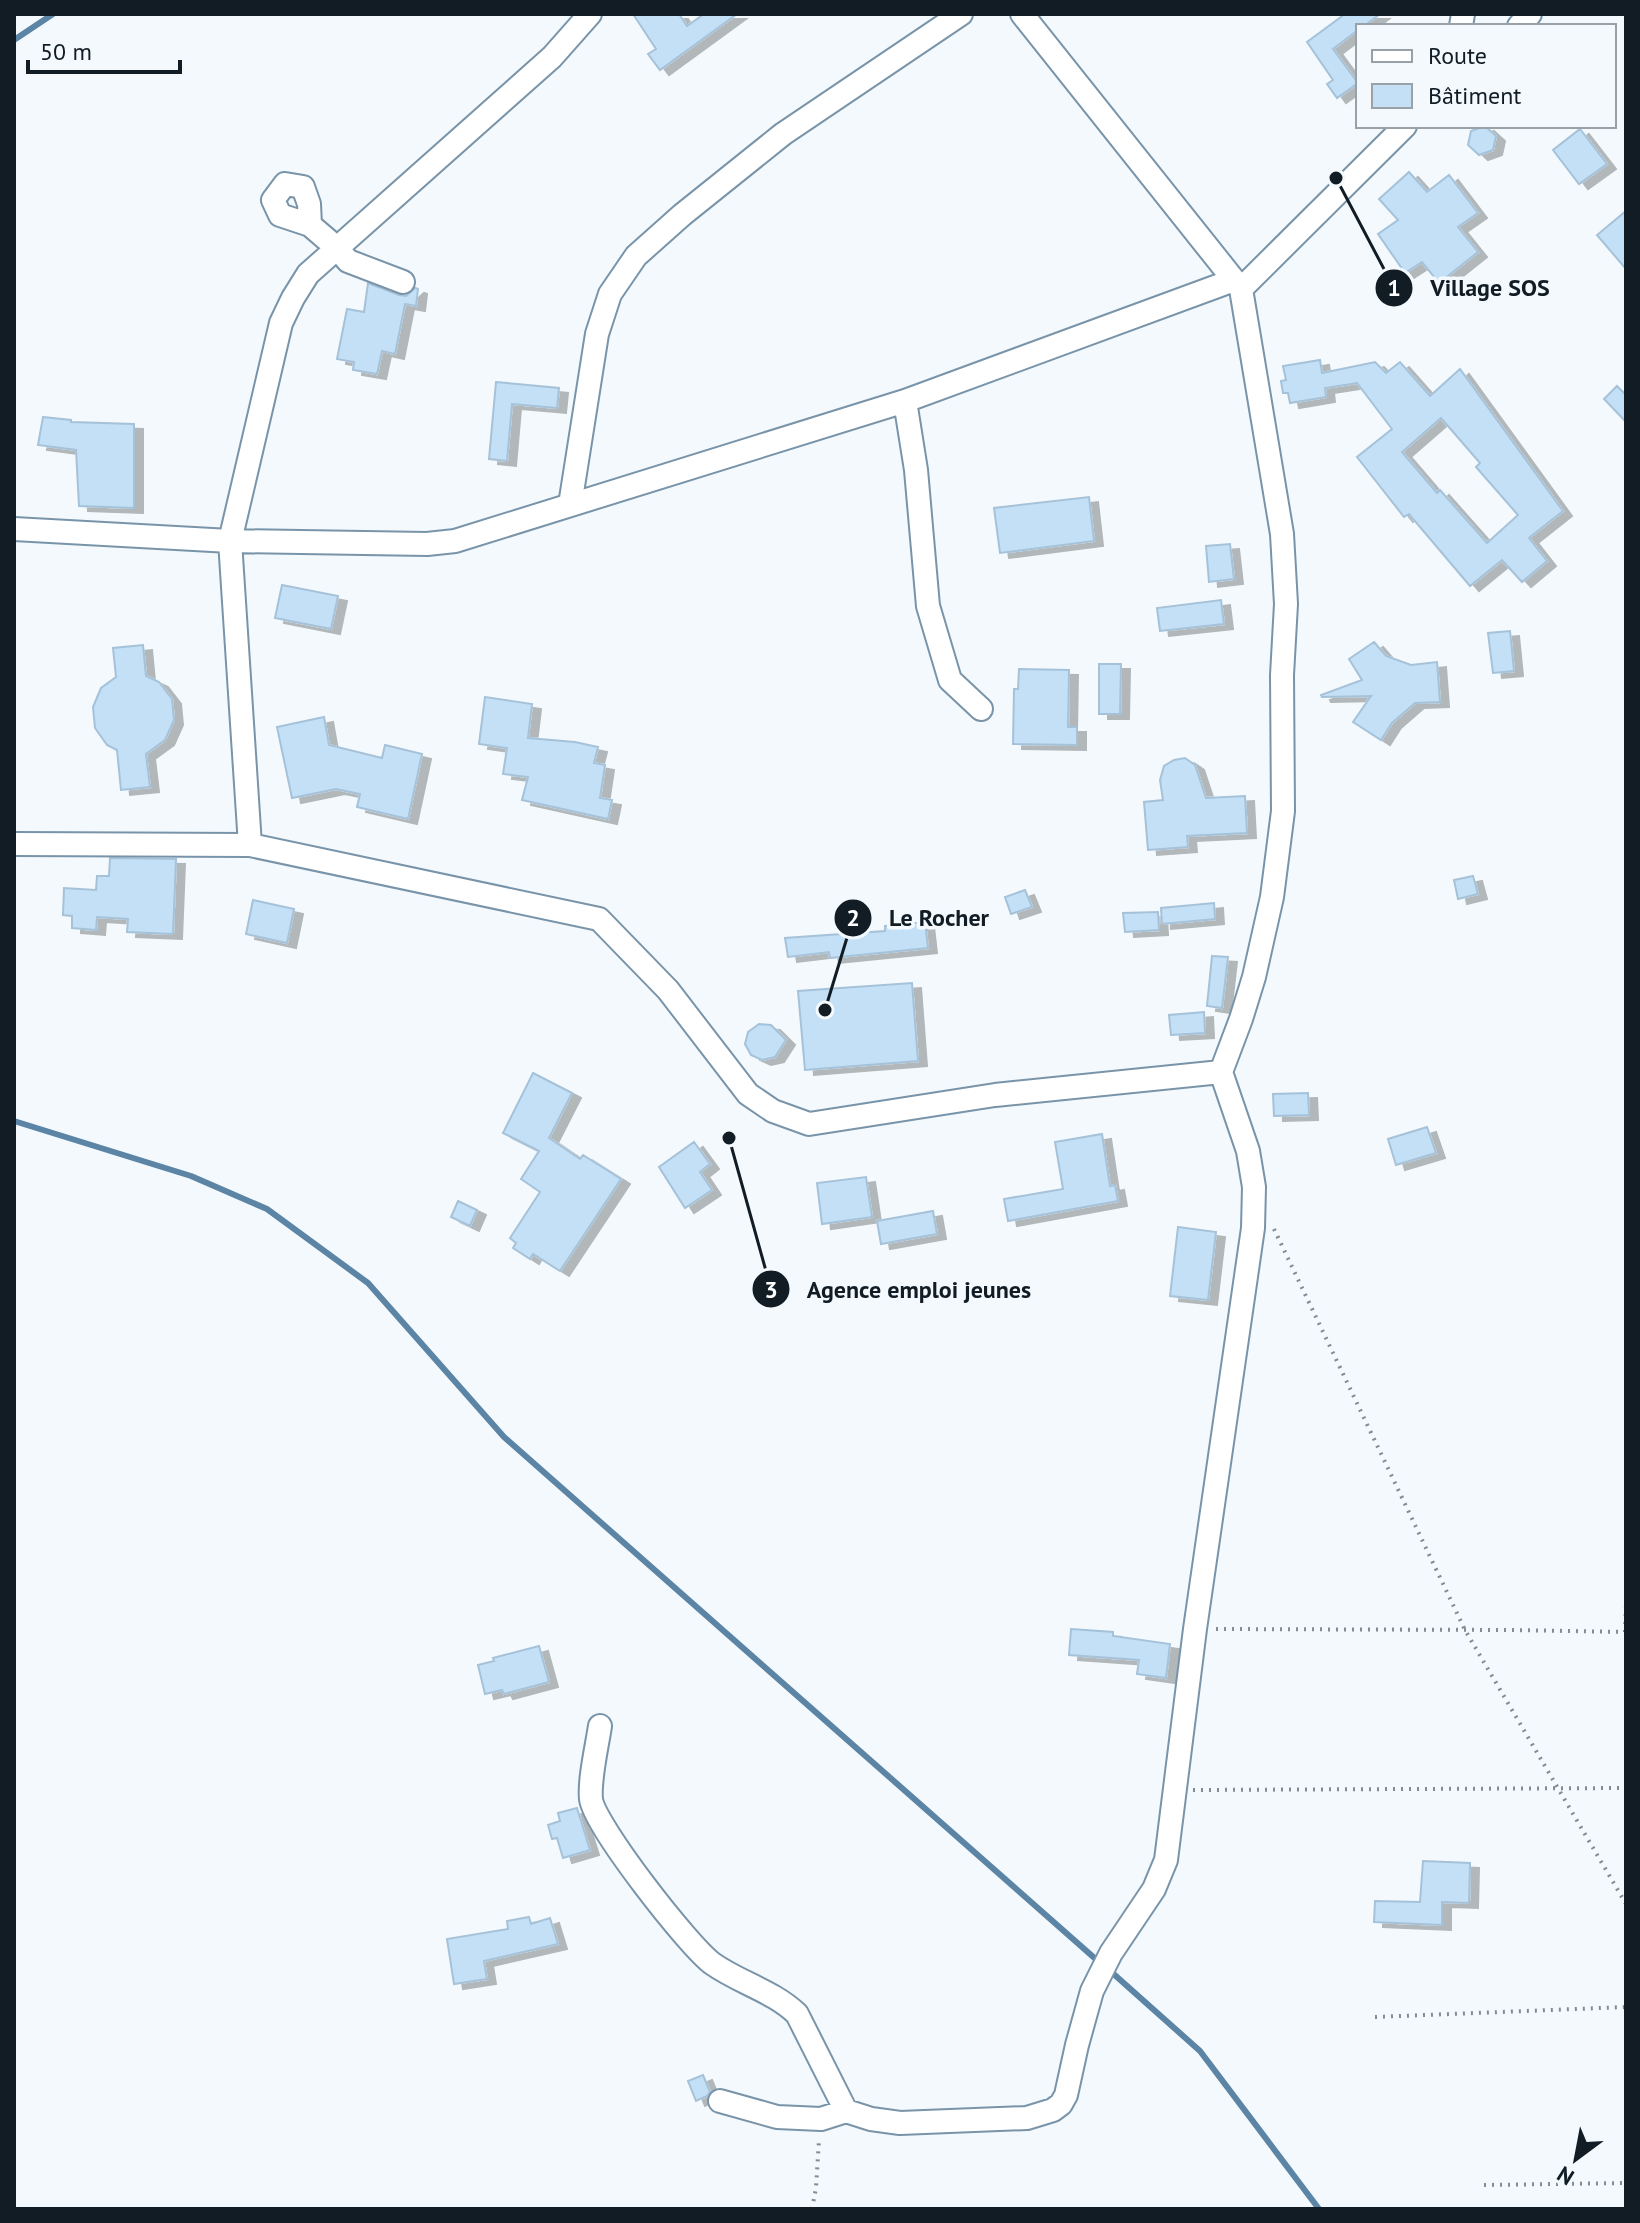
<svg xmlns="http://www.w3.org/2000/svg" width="1640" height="2223" viewBox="0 0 1640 2223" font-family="'PT Sans',sans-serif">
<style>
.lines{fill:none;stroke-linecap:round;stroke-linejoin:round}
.stream{stroke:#5b84a5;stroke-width:6}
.building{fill:#c3e0f7;stroke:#a6c2d9;stroke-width:2;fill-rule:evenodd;filter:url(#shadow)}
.minor-casing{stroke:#7994a9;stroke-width:26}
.path{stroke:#838c92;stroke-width:4;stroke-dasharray:2 6;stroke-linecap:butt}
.minor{stroke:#fff;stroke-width:22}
.leader{fill:none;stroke:#111c24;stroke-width:3}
.callout-dot{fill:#111c24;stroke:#f3f9fd;stroke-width:3}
.mark-label{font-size:24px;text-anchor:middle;font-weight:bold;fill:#fff}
.callout-label{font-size:24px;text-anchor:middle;font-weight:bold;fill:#111c24;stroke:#f3f9fd;stroke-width:7;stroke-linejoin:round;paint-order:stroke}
</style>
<defs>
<filter id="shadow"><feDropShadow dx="9" dy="5" stdDeviation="0" flood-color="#0004"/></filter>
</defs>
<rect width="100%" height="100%" fill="#f3f9fd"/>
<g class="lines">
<path class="stream" d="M14 40 53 14
M14 1121 191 1176 267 1209 368 1283 504 1437 1099 1962
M1108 1969 1200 2051 1319 2209"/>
</g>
<path class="building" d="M633 14H679L687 26 704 14H737L660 70 648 54 656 49Z
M1345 14H1380L1364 26H1358V30L1333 49 1358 83 1337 98 1327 84 1333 80 1307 42Z
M1485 126 1496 136 1493 150 1479 155 1468 145 1471 131Z
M1580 129 1607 164 1579 184 1553 150Z
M1409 172 1427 192 1449 175 1478 213 1458 227 1478 252 1439 283 1422 262 1405 273 1378 234 1398 220 1379 199Z
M1626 211V269L1597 235Z
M368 283 399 295 406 296 415 288 418 289 416 306 405 304 395 354 382 351 377 374 353 370 354 362 337 359 347 309 364 312Z
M1320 360 1322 373 1375 362 1386 373 1400 362 1430 396 1460 369 1563 511 1529 538 1547 561 1522 582 1502 560 1470 586 1409 514 1404 517 1357 457 1392 429 1357 383 1325 388 1326 397 1290 403 1288 393H1283L1281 381 1286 380 1283 366ZM1441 418 1480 463 1476 467 1518 515 1487 543 1440 490 1437 493 1402 452Z
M496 382 559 388 557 408 512 404 507 461 489 459Z
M1617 386 1626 395V422L1604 399Z
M43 417 71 420V422L134 424V508L79 506 76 450 38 445Z
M1089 497 1094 541 1000 553 994 508Z
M1230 544 1234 579 1209 582 1206 546Z
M282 585 338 596 331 629 275 618Z
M1221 600 1224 624 1160 631 1157 608Z
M1510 631 1514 671 1493 673 1488 633Z
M1374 642 1386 656 1411 665 1437 662 1440 702 1415 703 1392 723 1381 740 1353 722 1371 696 1322 697 1321 695 1362 680 1349 659Z
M143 645 146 676 159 682 172 699 174 720 165 740 146 754 150 787 121 790 117 750 107 745 95 728 93 707 101 688 116 677 113 648Z
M1099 664H1121L1120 714H1099Z
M1019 669 1069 670 1068 727H1077V745L1013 744 1014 689H1018Z
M485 697 532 704 528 738 575 742 598 747 594 763 605 765 600 798 612 800 608 819 522 800 528 777 503 774 507 748 479 744Z
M324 717 329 745 382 758 385 745 422 754 408 819 357 807 360 794 336 789 292 798 277 727Z
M1185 758 1195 765 1206 798 1245 796 1247 833 1187 836 1188 847 1148 850 1144 802 1163 800 1160 780 1164 766 1174 760Z
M110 858 176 859 173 934 127 932 128 919 97 917 96 930 72 928V916L63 915 64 888 96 890 97 876H109Z
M1473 876 1478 894 1458 899 1454 880Z
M1025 890 1032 907 1011 914 1005 897Z
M253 900 294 909 287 943 246 934Z
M1214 903 1215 919 1162 924 1161 908Z
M1158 912 1159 930 1125 932 1123 913Z
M925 922 928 948 830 958 829 952 788 957 785 938 885 931V926Z
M1212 956 1228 957 1222 1008 1207 1006Z
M912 983 918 1061 805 1070 798 991Z
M1204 1012 1205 1033 1171 1035 1169 1015Z
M759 1024 771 1025 786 1040 775 1057 762 1060 751 1055 745 1044 748 1032Z
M533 1073 572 1093 549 1138 580 1159 583 1155 621 1179 560 1271 533 1254 530 1259 513 1248 516 1243 510 1238 540 1192 521 1179 539 1151 503 1133Z
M1308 1093 1309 1115 1274 1116 1273 1094Z
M1427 1127 1436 1153 1396 1165 1388 1139Z
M1102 1134 1110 1186 1115 1185 1118 1201 1008 1221 1004 1199 1063 1189 1055 1142Z
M694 1142 710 1164 700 1172 712 1190 685 1208 659 1167Z
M866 1177 872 1217 822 1224 817 1183Z
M458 1201 477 1210 470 1226 451 1217Z
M933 1211 937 1234 881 1244 877 1221Z
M1178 1227 1216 1232 1208 1300 1170 1296Z
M1071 1629 1113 1632V1636L1170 1644 1166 1678 1137 1674 1139 1660 1069 1655Z
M539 1646 549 1682 504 1694 502 1690 485 1694 478 1665 494 1661 493 1658Z
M577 1808 590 1850 563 1858 557 1838 552 1839 548 1825 560 1821 558 1813Z
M1423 1861 1470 1863 1469 1903 1442 1902V1925L1374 1922 1375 1901 1420 1902Z
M529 1917 531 1924 550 1918 558 1944 484 1961 487 1979 454 1984 447 1939 508 1929 507 1921Z
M703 2075 710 2092 707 2096 696 2101 688 2081Z"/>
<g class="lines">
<g class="minor-casing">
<path id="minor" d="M1461 26 1463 14
M1519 26 1530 14
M310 225 309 204 303 187 285 184 273 200 280 215 310 225 337 248 348 261 403 282
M1241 289 1405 126
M905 401 916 470 928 606 950 680 981 709
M570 505 597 334 610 294 636 256 682 215 783 134 961 14
M14 529 230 541 427 544 455 541 905 401 1234 280
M14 844 250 845 599 919 668 990 748 1094 773 1111 809 1124 995 1095 1221 1072 1241 1019 1254 977 1272 897 1283 811 1282 675 1286 604 1282 534 1241 289 1022 14
M250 845 230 541 281 323 293 298 308 274 552 57 590 14
M600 1726C597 1746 589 1780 591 1799 594 1825 689 1947 713 1964 740 1983 773 1991 797 2014L846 2111
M720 2101 777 2117 821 2119 846 2111 871 2119 900 2123 1027 2118 1053 2110 1061 2104 1066 2095 1077 2045 1092 1991 1111 1953 1154 1889 1166 1860 1195 1629 1253 1228 1254 1187 1248 1151 1221 1072"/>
</g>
<path class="path" d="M1274 1229 1465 1630 1626 1904
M1216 1629 1512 1630 1626 1632
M1625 1632 1626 1605
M1193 1790 1626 1788
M1375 2017 1626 2007
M1484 2185 1626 2183
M812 2209 816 2188 819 2140"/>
<use href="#minor" class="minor"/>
</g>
<path class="leader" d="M1336 178L1394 288M825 1010L853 918M729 1138L771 1289"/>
<g class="callout-dot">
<circle cx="1336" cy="178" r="8"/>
<circle cx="825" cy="1010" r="8"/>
<circle cx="729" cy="1138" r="8"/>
<circle cx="1394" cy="288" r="20"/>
<circle cx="853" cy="918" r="20"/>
<circle cx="771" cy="1289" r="20"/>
</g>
<g class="mark-label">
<text x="1394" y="296">1</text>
<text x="853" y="926">2</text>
<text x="771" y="1298">3</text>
</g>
<g class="callout-label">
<text x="1490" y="296">Village SOS</text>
<text x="939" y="926">Le Rocher</text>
<text x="919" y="1298">Agence emploi jeunes</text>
</g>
<rect width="1640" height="2223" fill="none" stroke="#111c24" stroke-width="32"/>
<rect x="1356" y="24" width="260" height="104" fill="#f3f9fd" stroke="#99a1a6" stroke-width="2"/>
<rect x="1372" y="50" width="40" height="12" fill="#ffffff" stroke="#99a1a6" stroke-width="2"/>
<text x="1428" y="64" font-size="24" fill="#111c24">Route</text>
<rect x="1372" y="84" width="40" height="24" fill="#c3e0f7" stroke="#99a1a6" stroke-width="2"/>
<text x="1428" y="104" font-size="24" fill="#111c24">Bâtiment</text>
<g transform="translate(1576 2159) rotate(212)" stroke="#f3f9fd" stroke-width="6" paint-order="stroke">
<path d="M0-6L14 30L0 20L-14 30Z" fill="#111c24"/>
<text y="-12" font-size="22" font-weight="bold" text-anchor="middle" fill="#111c24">N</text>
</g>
<path d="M28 60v12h152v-12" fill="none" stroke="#111c24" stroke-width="4"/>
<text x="40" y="60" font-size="24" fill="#111c24" stroke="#f3f9fd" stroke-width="6" paint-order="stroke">50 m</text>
</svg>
